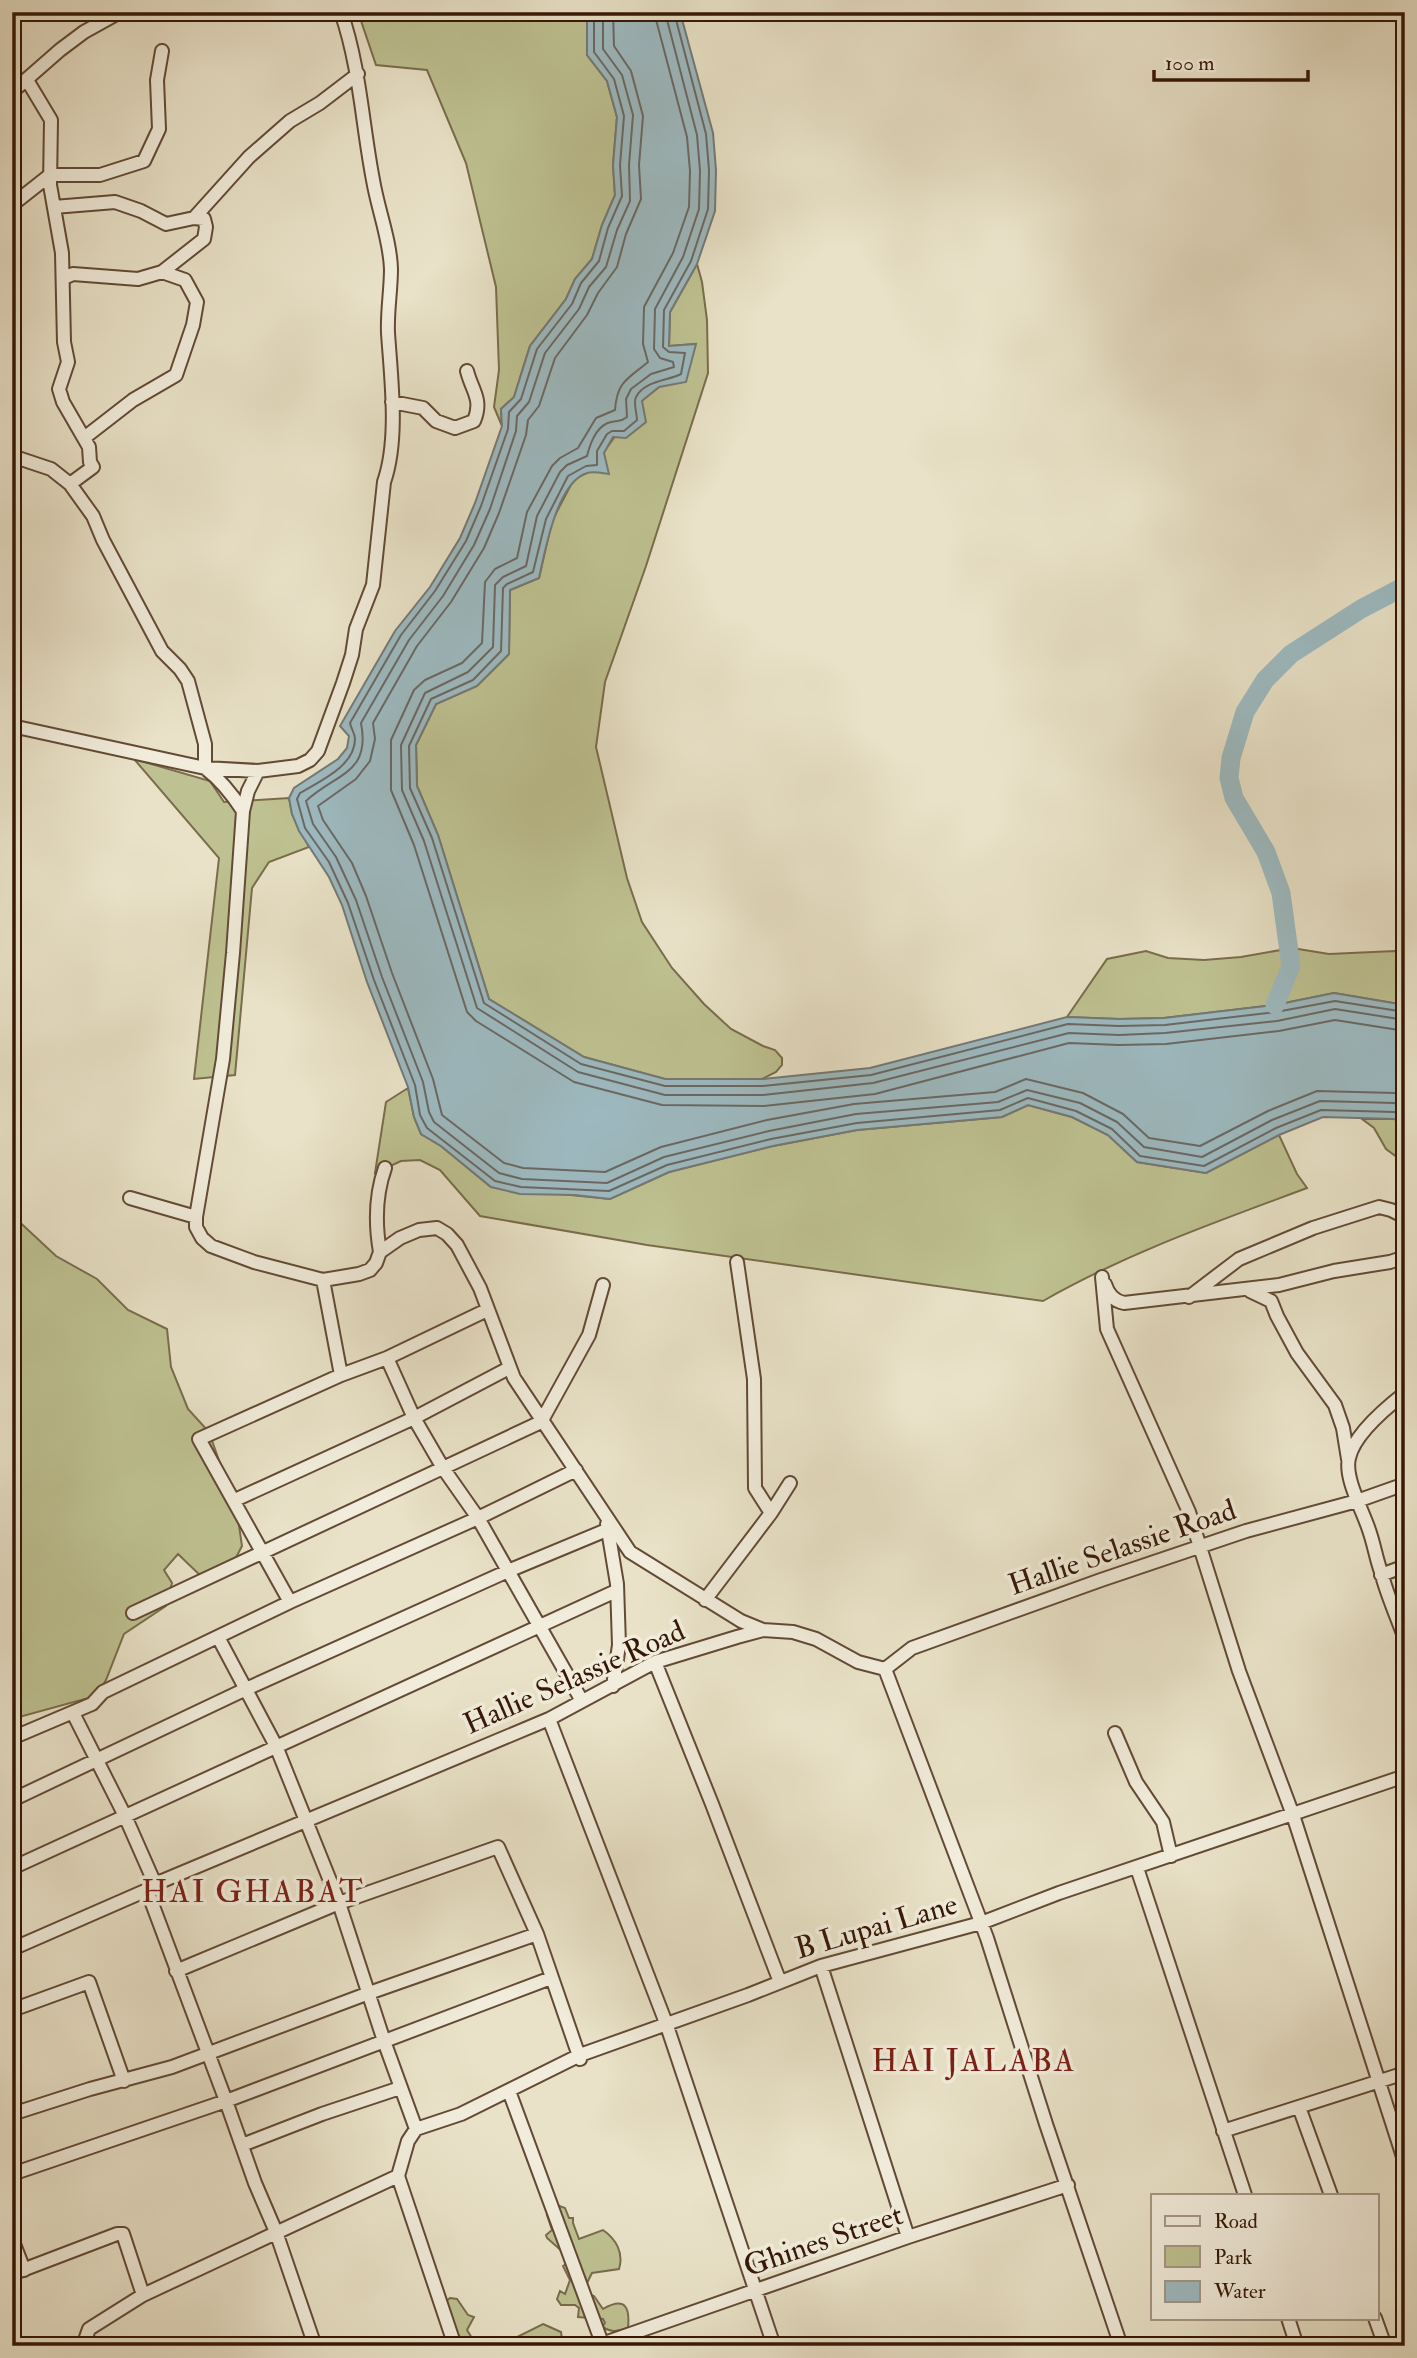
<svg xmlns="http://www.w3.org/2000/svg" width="1417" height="2358" viewBox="0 0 1417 2358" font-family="'IM FELL Double Pica',serif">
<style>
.green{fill:#bec191;stroke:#7a6c4c;stroke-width:2}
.water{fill:#9dbac1;stroke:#747976;stroke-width:2}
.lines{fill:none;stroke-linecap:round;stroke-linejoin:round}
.shore{stroke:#6a6864;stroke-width:2}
.river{stroke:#9dbac1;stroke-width:19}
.minor-casing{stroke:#634a36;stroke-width:16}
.minor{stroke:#f1ecdb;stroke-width:12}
.labels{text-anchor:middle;stroke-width:7;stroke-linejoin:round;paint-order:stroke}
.street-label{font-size:30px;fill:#361706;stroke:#f1ecdb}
.neighbourhood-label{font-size:32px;letter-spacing:2px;fill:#7a1f14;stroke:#f1ecdb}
</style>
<rect width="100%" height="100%" fill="#e9e2c8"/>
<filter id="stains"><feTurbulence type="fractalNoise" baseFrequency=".00286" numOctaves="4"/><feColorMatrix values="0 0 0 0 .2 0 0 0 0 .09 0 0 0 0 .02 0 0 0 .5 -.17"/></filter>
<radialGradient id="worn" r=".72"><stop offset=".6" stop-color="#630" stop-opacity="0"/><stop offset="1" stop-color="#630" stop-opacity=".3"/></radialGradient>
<path class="green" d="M358 12H587V55L607 81 617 117 613 165 615 195 602 225 592 259 575 279 566 299 530 346 514 397 501 409 502 426 494 407 499 370 496 287 466 163 427 70 376 65Z
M697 264 702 282 707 320 708 373 646 566 605 682 596 747 627 878 642 922 672 968 704 1004 731 1029 763 1046 775 1050 782 1058V1065L776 1072 762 1079H665L584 1057 489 999 438 835 417 786 416 745 436 704 477 686 509 654 510 590 539 578 552 521 574 479 589 472 641 401 659 387 695 344 669 346 670 312Z
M134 759 210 781 224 802 289 798 292 814 309 847 269 862 252 888 235 1075 194 1079 219 858Z
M1292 948 1329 954 1395 951 1405 954V1005L1334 993 1275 1005 1164 1018 1119 1019 1067 1017 1107 959 1146 951 1168 958 1204 960 1241 957Z
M408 1088 414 1117 421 1134 441 1146 491 1187 610 1199 669 1172 773 1146 857 1130 1002 1117 1028 1105 1072 1117 1108 1135 1137 1162 1206 1173 1279 1135 1297 1174 1307 1188C1216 1222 1127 1253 1043 1301L647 1245 480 1216 440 1170 420 1160 401 1161 375 1173 386 1102Z
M1362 1119H1394L1405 1122V1163L1386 1149 1374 1128Z
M12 1215 56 1256 97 1279 128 1310 167 1329 171 1367 188 1409 209 1432 237 1512 242 1546 230 1569 206 1581 178 1554 164 1570 172 1583 166 1606 124 1634 106 1680 96 1696 12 1719Z
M554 2204 565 2208 569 2218H573V2223L579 2239 603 2230C616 2239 624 2253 619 2269L592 2273 586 2285 588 2294 594 2296 603 2309C626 2296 630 2308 628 2328 617 2331 613 2333 602 2327L605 2323 603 2319 578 2317 579 2308 575 2305H561L557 2299 560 2291 565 2294 570 2280 563 2266 566 2264 564 2253 547 2238 546 2235 552 2230 547 2215 551 2214Z
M450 2298 457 2299 468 2315 474 2317 467 2330 477 2346H463L462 2338 454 2333 451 2322 453 2318 446 2313 445 2302Z
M543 2324 561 2332 563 2346 503 2345 512 2344 511 2340Z"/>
<path class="water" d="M587 12H680L713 133 716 170 715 211 697 264 670 312 669 346 696 344 686 382 659 387 642 401 646 422 626 438 613 437 604 453 609 474C602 473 593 471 587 473 557 482 545 551 539 578L510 590 509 654 477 686 436 704 416 745 417 786 438 835 489 999 584 1057 665 1079H763L870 1068 1067 1017 1119 1019 1164 1018 1275 1005 1334 993 1405 1005V1122L1394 1119 1323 1117 1279 1135 1206 1173 1137 1162 1108 1135 1072 1117 1028 1105 1002 1117 857 1130 773 1146 669 1172 610 1199 575 1195 520 1194 491 1187 441 1146 421 1134 414 1117 408 1087 367 982 342 905 329 877 299 831 292 814 289 798 294 788 338 759 347 748 349 736 340 726 395 631 430 587 460 538 475 503 502 426 501 409 514 397 530 346 566 299 575 279 592 259 602 225 615 195 613 165 617 117 607 81 587 55Z"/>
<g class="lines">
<path class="shore" d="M594 12V52L614 79 624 116 620 165 622 196 608 228 599 261 581 283 572 304 537 349 521 399 509 412 508 429 481 506 466 541 435 591 401 635 350 723C351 729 355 733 355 739 355 766 320 781 300 793L297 799 305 828 329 862 348 903 374 980 415 1085 420 1115 427 1128 495 1181 521 1187 609 1191 667 1165 771 1139 857 1123 1000 1110 1028 1098 1076 1111 1112 1129 1140 1156 1204 1166 1276 1128 1321 1110 1394 1112 1405 1115
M603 12V49L622 75 633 115 629 165 630 201 617 230 606 267 589 287 579 309 545 353 529 402 517 416 516 431 490 509 474 545 443 596 409 640 361 723C371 774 336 773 306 801L313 824 336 857 356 900 382 977 423 1082 429 1112 434 1122 499 1173 522 1179 607 1183 664 1157 769 1131 856 1114 998 1102 1027 1090 1080 1103 1117 1122 1144 1147 1202 1157 1272 1120 1320 1101 1394 1103 1405 1106
M613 12 614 46 631 71 643 116 639 165 641 199 626 234 617 267 598 293 587 315 555 358 539 406 528 420 526 435 499 513 484 548 451 602 417 646 373 723 375 739 370 761 356 779 318 806 323 820 352 863 366 896 392 973 433 1079 442 1115 504 1163 523 1168 605 1172 661 1147 767 1120 854 1104 995 1092 1026 1079 1083 1093 1123 1114 1149 1138 1200 1146 1268 1111 1317 1091 1395 1093 1405 1095
M654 12 687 137 690 171 689 207 673 253 644 307 643 344 648 362C628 379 617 381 615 410L596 418 578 448 560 458 552 466 527 512 517 558 495 569 485 582 482 643 462 663 425 680 414 690 391 740V790L414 845 467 1012 476 1021 574 1082 662 1105 764 1106 875 1094 1069 1043 1119 1045 1166 1044 1279 1031 1335 1020 1405 1031
M665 12 697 135 700 171 699 209 683 257 655 309 654 349 660 358 673 362 674 367 651 374 631 389 626 399 627 417C621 422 619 420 611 422 597 425 590 444 587 456L567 465 560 472 537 516 526 566 503 577 495 585 493 647 468 672 425 693 401 745 402 790 424 841 477 1008 578 1072 665 1095H763L873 1083 1069 1033 1119 1035 1165 1033 1277 1021 1335 1009 1405 1020
M674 12 706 134 709 170 708 209 691 261 664 310 663 347 669 352 685 353 681 374C667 381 644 381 636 397 633 403 637 414 637 420L624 431H612L607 434 597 451V465L586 466 568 476 546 519 533 572 507 584 503 588 501 651 473 680 431 699 409 746 410 788 432 838 484 1003 581 1064 665 1086H763L871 1075 1068 1024 1119 1026 1165 1025 1276 1012 1335 1001 1405 1012"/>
<path class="river" d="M1275 1005 1291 966 1281 893 1266 852 1234 798 1229 778 1231 758 1245 712 1265 680 1291 654 1361 609 1405 586"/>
<g class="minor-casing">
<path id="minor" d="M27 80 51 120 50 185 62 253 64 342 68 362 59 389 63 402 89 447 90 462 93 467 70 484
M12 92 60 50 84 32 120 12
M12 205 50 175H100L144 161 159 129 157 80 162 51
M54 207 115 202 141 211 166 224 194 218 204 219 206 227 204 239 162 272 138 279 73 274 64 278
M194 218 249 157 290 121 320 103 358 74
M392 402 423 408 436 421 455 428 474 421C483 399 472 391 467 371
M84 438 133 400 176 375 193 325 197 302 185 280 162 272
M12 456 51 469 70 484 93 516 103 540 162 651 180 669 188 681 205 744V768L258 771 298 766 310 760 318 751 343 683 352 655 356 629 373 585 384 482C399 439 391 378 388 333 387 312 391 290 391 269 390 239 378 210 373 180 362 123 360 67 341 12
M12 726 205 768C221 780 232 794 243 811
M258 771 248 791 243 811 233 953 223 1059 196 1217V1227L202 1238 211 1246 254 1262 323 1280 359 1274 370 1270 376 1263 380 1252 400 1238 419 1230 437 1228 447 1234 457 1245 480 1288 514 1378 630 1552 741 1621 763 1630
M130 1198 196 1217
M380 1252C375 1223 375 1196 385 1168
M737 1262 754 1379 755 1488 771 1513 790 1483
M1102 1277 1107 1329 1189 1512 1239 1671 1293 1815 1405 2163
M323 1280 341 1375
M1105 1284C1108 1294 1114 1301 1124 1303L1279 1285 1334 1271 1390 1262 1405 1257
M1250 1291 1271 1301 1277 1316 1297 1353 1335 1405 1343 1428 1348 1459
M1189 1297 1239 1259 1313 1228 1379 1207 1391 1210 1405 1217
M387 1358 414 1418 443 1468 478 1518 582 1701
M1405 1393C1387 1407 1354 1435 1349 1458 1344 1478 1363 1511 1369 1530 1374 1544 1376 1558 1381 1572 1387 1595 1397 1617 1405 1639
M235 1500 414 1418 509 1368
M607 1524 617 1584 619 1645 613 1686
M1381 1575 1405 1566
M705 1600 771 1513
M290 1602 199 1439 341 1375 387 1358 487 1310
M133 1613 541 1422 589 1335 603 1285
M218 1637 276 1746 339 1903 384 2041 416 2129
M655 1662 712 1804 780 1982
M885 1669 987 1938 1046 2124 1121 2346
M73 1713 125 1816 155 1884
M549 1719 666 2023 774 2346
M1115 1733 1136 1782 1163 1822 1171 1856
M12 1738 92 1704 103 1692 290 1602 478 1518 576 1470
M12 1800 246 1689 508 1571 609 1529
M12 1868 616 1591
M1137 1868 1245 2195
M147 1890 226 2101 255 2183 276 2232 315 2346
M12 1949 147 1890 155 1884 549 1719 655 1662 737 1637 763 1630 793 1632 816 1639 858 1662 885 1669 912 1648 1101 1580 1246 1531 1357 1501 1405 1484
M821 1966 908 2237
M176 1971 339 1903 498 1847 537 1934 580 2059V2056
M12 2010 89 1982 124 2081
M509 2091 602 2343
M1299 2107 1331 2195
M12 2114 90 2089 172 2067 369 1993 537 1934
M1223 2131 1405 2073
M242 2145 322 2114 400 2088
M12 2174 226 2101 551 1978
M398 2176 408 2141 416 2129 461 2114 580 2055 748 1995 821 1966 981 1923 1059 1893 1405 1776
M398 2176 455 2346
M12 2239 24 2270
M12 2274 117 2234H123L143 2295
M1288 2318 1297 2346
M1375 2318 1385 2346
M83 2346 89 2329 143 2295 398 2176
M596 2346 908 2237 1068 2185"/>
</g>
<use href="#minor" class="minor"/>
</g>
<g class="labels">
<g class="street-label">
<text transform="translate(1122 1547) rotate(-19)" y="10">Hallie Selassie Road</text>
<text transform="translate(574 1677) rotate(-24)" y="10">Hallie Selassie Road</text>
<text transform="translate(876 1926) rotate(-16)" y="10">B Lupai Lane</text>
<text transform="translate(823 2240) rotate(-19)" y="10">Ghines Street</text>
</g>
<g class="neighbourhood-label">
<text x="253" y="1902">HAI GHABAT</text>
<text x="974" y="2071">HAI JALABA</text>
</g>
</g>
<rect width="1417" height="2358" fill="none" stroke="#e9e2c8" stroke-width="42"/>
<rect x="14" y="14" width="1389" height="2330" fill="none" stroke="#361706" stroke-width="3.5"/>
<rect x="21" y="21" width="1375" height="2316" fill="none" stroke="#361706" stroke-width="2"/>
<rect x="1151" y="2194" width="228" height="126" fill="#f1ecdb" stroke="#a69786" stroke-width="2"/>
<rect x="1165" y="2216" width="35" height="10" fill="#f1ecdb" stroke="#a69786" stroke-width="2"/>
<text x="1214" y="2228" font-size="21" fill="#361706">Road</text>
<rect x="1165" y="2246" width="35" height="21" fill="#bec191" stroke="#a69786" stroke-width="2"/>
<text x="1214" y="2264" font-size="21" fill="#361706">Park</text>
<rect x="1165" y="2281" width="35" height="21" fill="#9dbac1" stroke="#a69786" stroke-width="2"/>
<text x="1214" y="2298" font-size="21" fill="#361706">Water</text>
<path d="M1154 70v10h154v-10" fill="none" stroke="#361706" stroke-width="3.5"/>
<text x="1165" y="70" font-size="21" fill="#361706" stroke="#f1ecdb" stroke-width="5" paint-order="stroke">100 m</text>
<rect width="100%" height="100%" filter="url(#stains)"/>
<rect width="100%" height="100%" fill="url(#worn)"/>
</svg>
